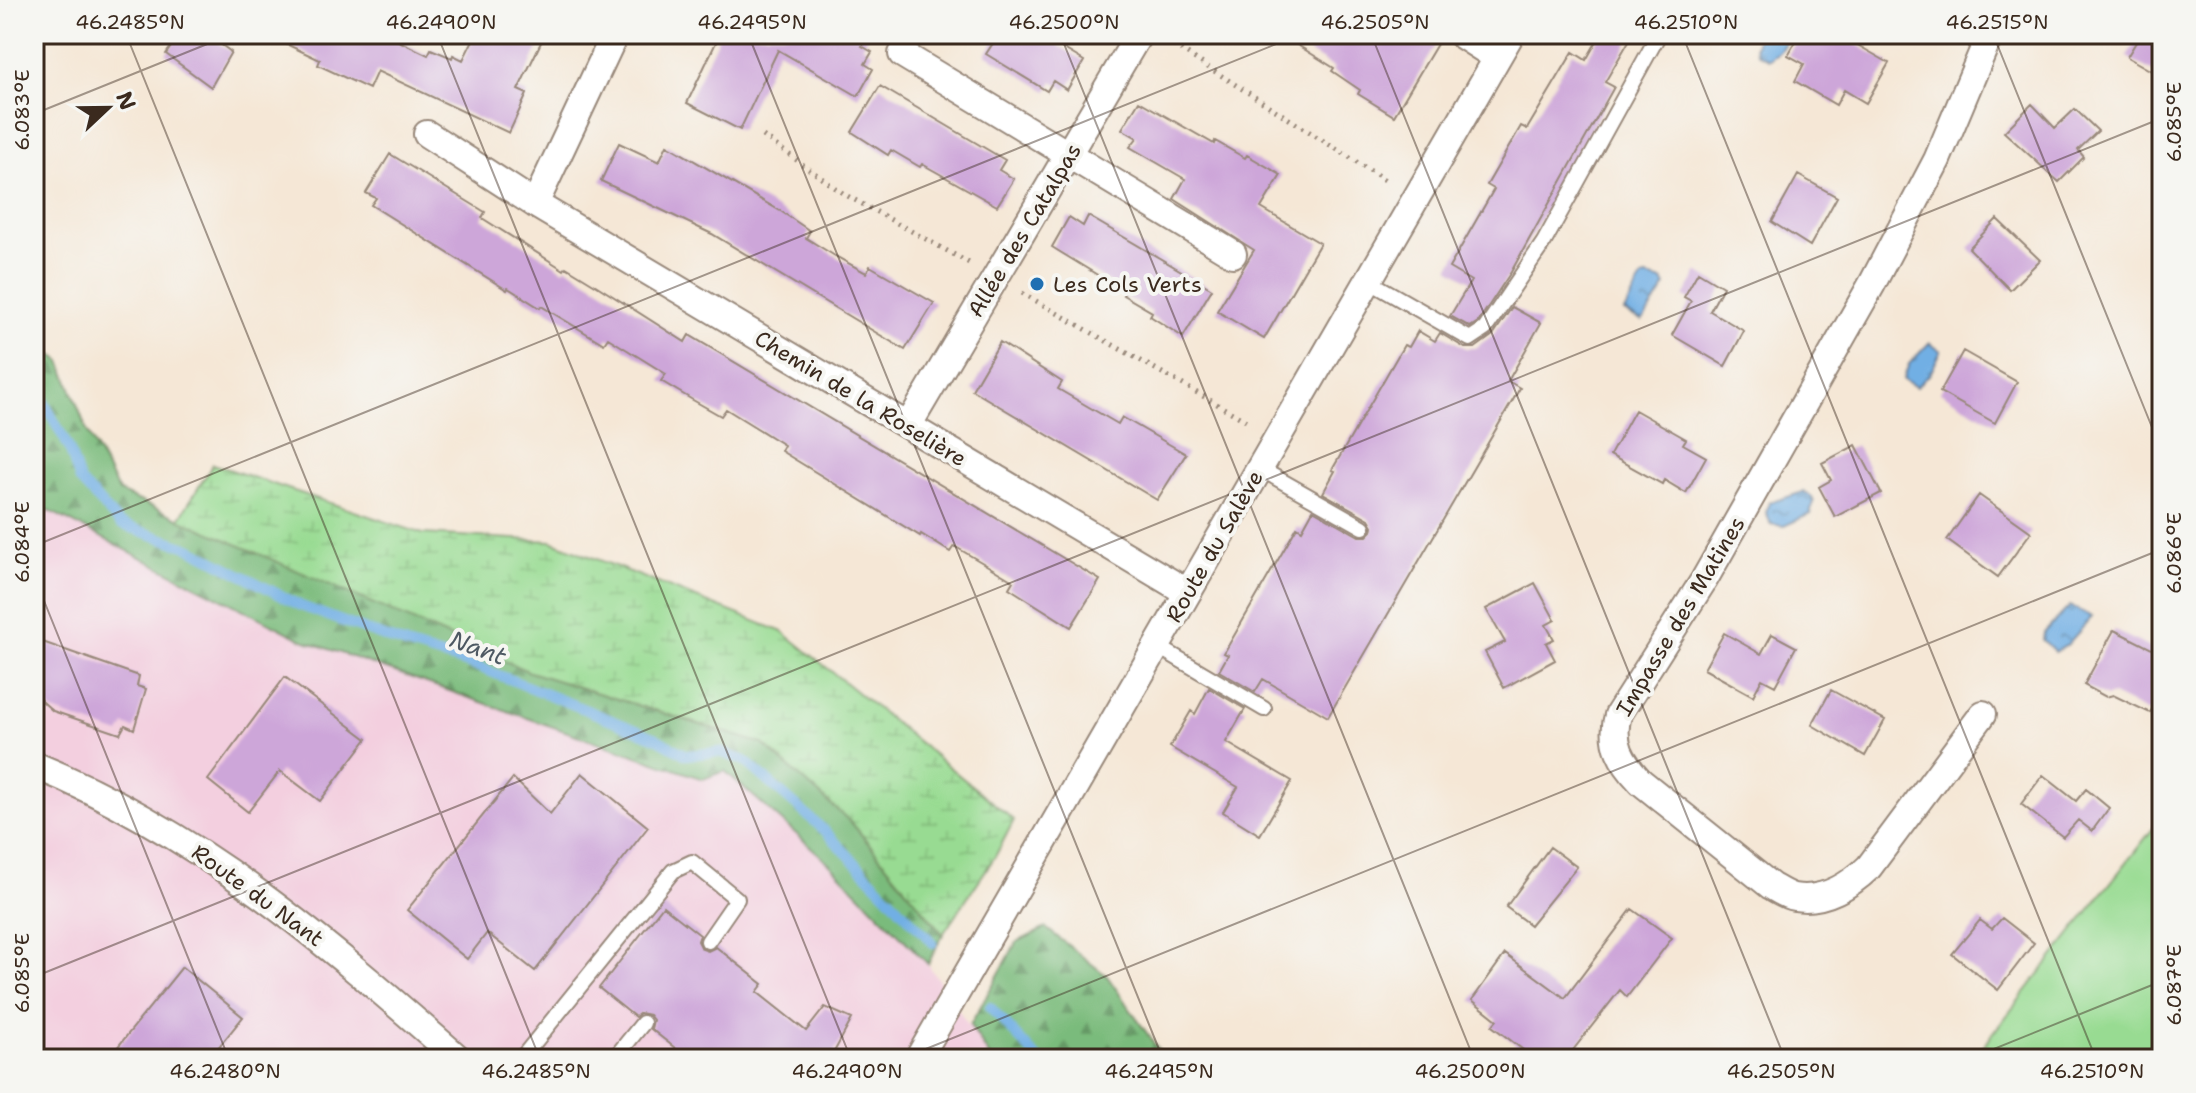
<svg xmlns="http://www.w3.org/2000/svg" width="2196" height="1093" viewBox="0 0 2196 1093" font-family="'Shantell Sans',sans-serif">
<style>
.built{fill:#f3cfdf}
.grass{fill:#98db92;stroke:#6a8258;stroke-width:2}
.forest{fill:url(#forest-firs);stroke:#5a724d;stroke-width:2}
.wetland{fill:url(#wetland-marsh);stroke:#6a8258;stroke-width:2}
.water{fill:url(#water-ripples);stroke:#566c81;stroke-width:2}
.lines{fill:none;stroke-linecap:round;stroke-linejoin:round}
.stream{stroke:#71afe4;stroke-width:10}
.building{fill:#cda6d9}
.lane-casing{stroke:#98887a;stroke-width:18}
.street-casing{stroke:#98887a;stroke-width:30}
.path{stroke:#98887a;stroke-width:5;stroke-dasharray:2 6;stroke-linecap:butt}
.lane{stroke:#fff;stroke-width:14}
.street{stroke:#fff;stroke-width:26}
.ticks{fill:none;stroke:#3b2a1e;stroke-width:2;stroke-opacity:0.45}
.poi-dot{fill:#1f6fb2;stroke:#f6f6f2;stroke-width:3}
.labels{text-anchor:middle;stroke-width:8;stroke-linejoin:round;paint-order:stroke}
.street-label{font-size:22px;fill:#3b2a1e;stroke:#f6f6f2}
.poi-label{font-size:22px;fill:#3b2a1e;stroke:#f6f6f2;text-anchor:start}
.water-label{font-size:24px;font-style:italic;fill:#4e5963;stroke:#f6f6f2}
.neatline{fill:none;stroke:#3b2a1e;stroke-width:3}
.ticks-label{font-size:20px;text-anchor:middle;fill:#3b2a1e}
</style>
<defs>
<pattern id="forest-firs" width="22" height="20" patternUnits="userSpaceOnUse" patternTransform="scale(2)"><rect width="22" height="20" fill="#7abb7c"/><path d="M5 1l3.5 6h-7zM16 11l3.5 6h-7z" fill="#659865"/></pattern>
<pattern id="wetland-marsh" width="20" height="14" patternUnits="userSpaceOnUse" patternTransform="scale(2)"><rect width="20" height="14" fill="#98db92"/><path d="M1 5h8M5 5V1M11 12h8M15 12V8" fill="none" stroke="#84bc7d"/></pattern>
<pattern id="water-ripples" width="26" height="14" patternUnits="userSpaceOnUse" patternTransform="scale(2)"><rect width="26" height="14" fill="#71afe4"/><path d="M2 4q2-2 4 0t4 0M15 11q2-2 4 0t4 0" fill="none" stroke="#5e8fb8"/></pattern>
</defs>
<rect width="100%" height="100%" fill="#f6f6f2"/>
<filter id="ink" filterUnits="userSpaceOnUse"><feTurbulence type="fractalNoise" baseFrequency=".0125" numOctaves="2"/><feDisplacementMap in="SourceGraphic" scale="16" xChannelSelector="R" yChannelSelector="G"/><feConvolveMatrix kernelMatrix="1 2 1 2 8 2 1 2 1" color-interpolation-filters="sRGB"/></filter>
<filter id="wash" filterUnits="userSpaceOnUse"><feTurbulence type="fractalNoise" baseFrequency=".006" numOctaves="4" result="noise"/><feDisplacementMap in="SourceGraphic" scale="32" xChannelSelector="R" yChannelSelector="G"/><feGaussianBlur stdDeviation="1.8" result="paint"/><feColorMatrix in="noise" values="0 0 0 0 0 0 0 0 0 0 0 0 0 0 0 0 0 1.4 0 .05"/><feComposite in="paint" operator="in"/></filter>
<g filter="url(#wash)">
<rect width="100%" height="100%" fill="#f5e7d6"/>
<path class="built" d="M34 503 303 640 703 779 724 771 829 863 928 964 991 1059H34Z"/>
<path class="grass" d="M2162 817V1059H1973Z"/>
<path class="forest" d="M34 342 61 361 87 431 119 492 530 672 763 744 852 823 943 934 928 964 829 863 725 771 703 779 303 640 34 503Z
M1046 928 1107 976 1165 1059H991L970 1025 1017 942Z"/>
<path class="wetland" d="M213 464 423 534 551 541 783 632 1014 820 996 855 943 934 852 823 763 744 530 672 179 519Z"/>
<path class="water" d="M1758 34H1790L1780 51 1769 59 1757 53 1755 46Z
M1646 277 1663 281 1666 286C1661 293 1646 318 1642 321L1624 312 1642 278Z
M1929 343 1941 351 1930 374 1916 387 1903 379 1909 364Z
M1803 492 1811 496 1814 502 1810 514 1784 526 1771 524 1766 513 1769 503Z
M2070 606 2092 617 2066 646 2055 652 2043 640 2044 633Z"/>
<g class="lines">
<path class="stream" d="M34 374 40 394 69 448 80 481 120 524 190 548 301 606 406 645 481 668 569 703 656 738 686 755 720 752 745 761 824 830 933 943
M990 1007 1038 1059"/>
</g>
<g id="blocks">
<path class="building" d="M180 34H207L231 52 211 87 166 54Z
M265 34H384L428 55 431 49 452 58 453 55 463 60 476 34H545L518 90 527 94 509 133 377 71 369 89 318 65 320 60Z
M720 34H869L862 46 872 52 865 64 873 69 858 96 778 50 740 130 687 103Z
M999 34H1039L1084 61 1067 90 1053 81 1047 91 986 54Z
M1280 34H1443L1394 116 1358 94 1360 90 1332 71 1334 68Z
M1601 34H1633L1605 82 1614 87 1511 272 1478 322 1470 327 1450 316 1471 281 1449 268 1494 189 1487 185 1521 126 1527 129 1573 52 1586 60Z
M1800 34H1838L1889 63 1866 103 1844 90 1836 105 1795 81 1804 64 1788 55Z
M2141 34H2162V77L2127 57Z
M880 86 1005 160 999 170 1014 179 997 206 922 164 920 167 891 150 888 155 852 132Z
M1139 101 1214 144 1215 141 1245 158 1247 155 1281 175 1261 208 1320 243 1264 339 1217 311 1254 250 1174 199 1185 179 1130 147 1137 138 1122 129Z
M2032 104 2055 128 2075 109 2098 131 2078 150 2084 157 2059 182 2004 132Z
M619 143 659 162 667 145 782 212 810 231 806 238 835 256 866 273 870 266 934 303 905 350 712 234 601 181Z
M390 154 485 212 482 218 564 270 566 267 597 286 685 342 689 335 1100 580 1071 627 1009 588 1013 581 983 563 954 546 950 552 921 534 920 536 781 451 784 445 726 409 721 416 691 399 661 381 666 374 608 338 604 344 541 306 540 308 508 288 507 290 371 205 376 198 366 193Z
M1798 175 1837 197 1810 246 1772 222Z
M1088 216 1212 289 1183 337 1150 316 1152 312 1123 295 1125 292 1052 247 1069 217 1083 226Z
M1997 219 2040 260 2010 290 1969 248Z
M1698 272 1723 287 1710 311 1744 331 1725 366 1672 335 1691 301 1684 297Z
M1512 307 1541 323 1508 381 1520 388 1328 717 1263 679 1255 692 1219 671 1228 655 1224 653 1297 527 1302 530 1313 510 1359 536H1367L1372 531 1373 526 1369 519 1323 493 1335 471 1332 470 1404 345 1409 347 1418 331 1435 341 1440 333 1465 348H1475L1493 335Z
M1000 342 1062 382 1058 389 1118 424 1122 417 1186 454 1157 500 972 390Z
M1963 351 2017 382 1995 423 1940 392Z
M1635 410 1686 439 1683 444 1706 457 1686 493 1664 480 1662 484 1610 455Z
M1856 445 1881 493 1835 517 1819 487 1831 480 1822 463Z
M1979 495 2031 532 1998 577 1947 540Z
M1535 583 1555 620 1546 625 1554 639 1546 643 1555 660 1504 688 1485 652 1505 642 1486 609Z
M2114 630 2162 654V711L2153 707 2150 713 2113 695 2106 697 2084 685Z
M1724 633 1761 654 1772 634 1796 647 1775 686 1762 679 1753 696 1704 669Z
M34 639 139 676 137 686 146 689 134 729 125 725 120 734 53 711 34 694Z
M285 677 367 739 320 801 280 771 248 812 208 780Z
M1209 688 1245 709 1226 742 1292 781 1260 835 1223 812 1238 787 1170 747 1191 711 1195 714Z
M1831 690 1885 720 1865 756 1812 725Z
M582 773 648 827 535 971 487 933 467 959 407 910 513 778 550 814Z
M2043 775 2076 801 2086 789 2109 808 2092 831 2078 820 2063 837 2021 804Z
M1550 847 1577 867 1530 925 1506 907Z
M663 906 700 935 698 941 702 949 708 951 716 947 763 984 757 992 806 1031 825 1007 852 1019 834 1052 843 1059H689L651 1029 653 1020 649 1015 640 1013 635 1017 599 988Z
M1632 909 1672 938 1627 997 1620 990 1566 1059H1535L1492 1026 1497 1020 1472 1000 1505 954 1565 998Z
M2002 918 2034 943 1998 990 1952 954 1980 920 1992 929Z
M182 967 243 1017 209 1059H108Z"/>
</g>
</g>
<g filter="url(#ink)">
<use href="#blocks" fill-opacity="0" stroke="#98887a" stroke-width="2"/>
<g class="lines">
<g class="lane-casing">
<path id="lane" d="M1367 280 1470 339 1485 329 1544 242 1659 34
M1259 468 1363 527
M1157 646 1264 709
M521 1059 673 871 692 862 737 899 708 941
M614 1059 643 1023"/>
</g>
<g class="street-casing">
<path id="street" d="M1460 34 1496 57
M902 54 1233 254
M427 134 535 204 1187 592
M535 204 615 34
M908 426 1139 34
M1983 714 1869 867C1849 886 1824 902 1794 897 1787 896 1778 890 1771 886L1641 782C1622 762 1610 743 1618 715L1704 580 1872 284 1937 160 1990 34
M34 765C199 832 327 943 459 1059
M918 1059 1511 34"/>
</g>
<path class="path" d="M1167 41 1388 182
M763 136 844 194 971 264
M1022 293 1250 423"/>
<use href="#lane" class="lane"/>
<use href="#street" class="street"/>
</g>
</g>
<path class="ticks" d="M126 34 540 1059M437 34 851 1059M748 34 1163 1059M1060 34 1474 1059M1371 34 1785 1059M1682 34 2096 1059M1993 34 2162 452M34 114 232 34M34 546 1301 34M34 576 229 1059M34 977 2162 118M901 1059 2162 549M1969 1059 2162 981"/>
<circle class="poi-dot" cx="1037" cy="284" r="8"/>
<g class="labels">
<g class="street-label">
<text transform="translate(1024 230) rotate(-59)" y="8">Allée des Catalpas</text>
<text transform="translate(861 398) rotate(31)" y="8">Chemin de la Roselière</text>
<text transform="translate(1214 546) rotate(-60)" y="8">Route du Salève</text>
<text transform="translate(1680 616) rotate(-59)" y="8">Impasse des Matines</text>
<text transform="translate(258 895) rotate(36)" y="8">Route du Nant</text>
</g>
<g class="poi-label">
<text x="1053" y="292">Les Cols Verts</text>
</g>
<g class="water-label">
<text transform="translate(478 648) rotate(20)" y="8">Nant</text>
</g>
</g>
<rect width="2196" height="1093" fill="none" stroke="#f6f6f2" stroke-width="88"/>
<g transform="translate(108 108) rotate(68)" stroke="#f6f6f2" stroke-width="6" paint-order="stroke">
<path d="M0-6L14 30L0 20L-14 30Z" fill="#3b2a1e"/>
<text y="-12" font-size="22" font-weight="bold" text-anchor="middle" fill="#3b2a1e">N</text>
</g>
<rect x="44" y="44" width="2108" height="1005" class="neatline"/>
<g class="ticks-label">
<text x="130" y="29">46.2485°N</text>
<text x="441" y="29">46.2490°N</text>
<text x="752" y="29">46.2495°N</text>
<text x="1064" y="29">46.2500°N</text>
<text x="1375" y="29">46.2505°N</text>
<text x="1686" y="29">46.2510°N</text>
<text x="1997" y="29">46.2515°N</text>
<text transform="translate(22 110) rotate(-90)" y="7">6.083°E</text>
<text transform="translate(2174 122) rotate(-90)" y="7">6.085°E</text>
<text transform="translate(22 542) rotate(-90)" y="7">6.084°E</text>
<text transform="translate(2174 553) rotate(-90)" y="7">6.086°E</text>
<text transform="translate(22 973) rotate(-90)" y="7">6.085°E</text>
<text transform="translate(2174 985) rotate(-90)" y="7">6.087°E</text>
<text x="225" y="1078">46.2480°N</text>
<text x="536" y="1078">46.2485°N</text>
<text x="847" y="1078">46.2490°N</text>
<text x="1159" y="1078">46.2495°N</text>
<text x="1470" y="1078">46.2500°N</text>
<text x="1781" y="1078">46.2505°N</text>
<text x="2092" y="1078">46.2510°N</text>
</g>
</svg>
